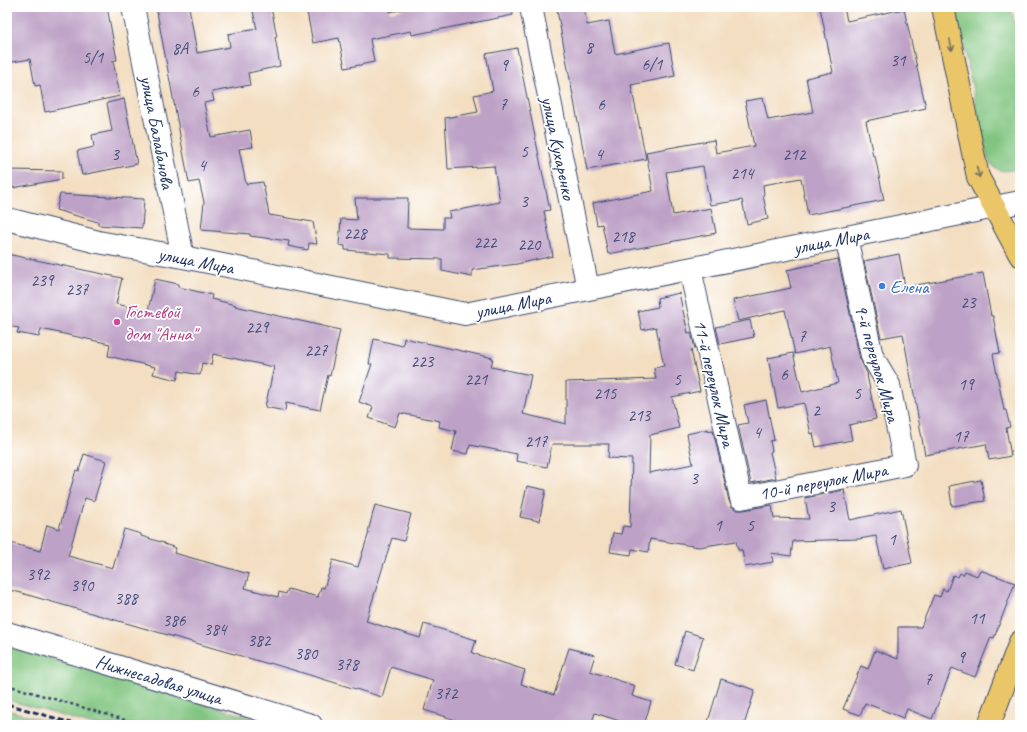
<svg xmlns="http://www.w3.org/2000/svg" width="1027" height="732" viewBox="0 0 1027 732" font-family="Caveat,sans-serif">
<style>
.green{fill:#81c580;stroke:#4e7a6f}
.building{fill:#bda1c6}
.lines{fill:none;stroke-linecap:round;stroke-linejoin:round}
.minor-casing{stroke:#3b496d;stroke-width:24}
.major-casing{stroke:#3b496d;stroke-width:24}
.path{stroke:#3b496d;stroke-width:2.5;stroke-dasharray:3 3;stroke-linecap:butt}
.minor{stroke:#fff;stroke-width:22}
.major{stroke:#eac669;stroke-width:22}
.rail{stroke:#1b2f5e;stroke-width:3;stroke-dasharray:6 3;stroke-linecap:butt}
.oneway{stroke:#787363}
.shop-dot{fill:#3f7fe0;stroke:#fff;stroke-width:1.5}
.hotel-dot{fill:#d1479c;stroke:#fff;stroke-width:1.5}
.labels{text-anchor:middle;stroke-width:3.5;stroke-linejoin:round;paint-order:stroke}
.number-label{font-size:17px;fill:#444c78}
.street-label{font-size:19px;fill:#1b2f5e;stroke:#fff}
.shop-label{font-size:19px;fill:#366cbe;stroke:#fff;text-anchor:start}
.hotel-label{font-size:19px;fill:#b23c85;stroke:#fff;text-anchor:start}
</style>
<rect width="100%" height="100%" fill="#fff"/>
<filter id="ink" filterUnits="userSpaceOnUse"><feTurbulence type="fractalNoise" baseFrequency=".025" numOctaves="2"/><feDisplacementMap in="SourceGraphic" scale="8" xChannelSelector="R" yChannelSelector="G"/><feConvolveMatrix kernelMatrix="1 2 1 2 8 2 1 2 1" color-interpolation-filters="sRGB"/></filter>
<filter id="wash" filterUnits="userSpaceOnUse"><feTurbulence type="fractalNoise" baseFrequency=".012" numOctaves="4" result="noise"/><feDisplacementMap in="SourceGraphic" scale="16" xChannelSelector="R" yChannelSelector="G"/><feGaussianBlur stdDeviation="0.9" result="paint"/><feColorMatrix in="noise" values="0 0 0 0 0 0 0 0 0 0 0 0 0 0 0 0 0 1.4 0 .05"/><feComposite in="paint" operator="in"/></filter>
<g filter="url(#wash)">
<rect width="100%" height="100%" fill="#f3dec1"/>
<path class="green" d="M955 7H1011L1020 49V169C1004 171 998 174 988 160Z
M7 646 276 725H94L7 700Z
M7 710 60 725H14L7 723Z"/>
<g id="blocks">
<path class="building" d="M7 7H107L117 60 113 61 120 96 45 112 40 85 35 86 30 59 7 63Z
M156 7H189L197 53 230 47 228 34 257 29 252 7H271L277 37H275L280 66 248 73 250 85 212 92 214 101 204 103 211 137 250 130 253 147 239 149 246 184 263 182 269 215 313 222 317 244 309 243 308 250 288 246 289 241 250 236V234L201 230 204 202 199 181 189 183Z
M306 7H389L390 12 415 7H512L513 15 412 35 411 31 370 39 374 62 345 68 339 38 313 43Z
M569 7H584L587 25 609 21 615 54 669 43 675 76 631 85 646 159 587 170 557 10Z
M820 7H844L847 21 904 9 926 108 866 121 873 156H875L884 200 808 215 801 178 763 185 764 194 763 195 768 219 747 224 742 200 710 205 703 166 666 172 673 215 711 208 716 233 608 254 602 224 597 225 593 203 653 191 646 152 714 140 716 153 754 146 745 101 763 98 768 120 813 112 806 78 833 72Z
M517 48 550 210 544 211 553 256 517 264 472 270V277L442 271V259L390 258V254L345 250V246L339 245 341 219 357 220 355 198H408L407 228 443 229V218H450L449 212 500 202 494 166 448 169 445 118 478 112 474 95 493 91 486 54Z
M124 99 137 164 82 175 77 151 94 147 92 135 112 131 107 103Z
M7 170 62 171V179L7 189Z
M60 194 144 199 142 228 98 225V222L56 210Z
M7 254 122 278 116 304 148 311 155 279 178 284V287L212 295 211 299 236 305 235 306 340 330 330 376 328 375 320 410 286 403 285 411 265 407 274 367 213 354 211 365 202 363 200 375 179 371 177 380 153 374 155 367 108 356 110 344 41 329 39 337 17 333 19 328 7 326Z
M899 254 905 287 983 273 991 316H993L1000 353 993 354 1004 410H1006L1010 427 1006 428 1011 456 989 460 986 444 925 455 903 334 881 338 864 261Z
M838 259 860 359 868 375H867L876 419 849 425 852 440 816 447 813 433 811 434 804 403 778 408 768 358 793 353 802 392 838 383 830 346 795 354 785 310 738 321 733 300 791 288 787 270Z
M679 293 688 333 691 332 695 349 691 350 700 391 672 397 679 428 650 435 649 473 693 464 687 434 708 429V431L713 430 729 501 732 507 737 510H743L772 505 774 518 809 519 805 498 844 490 850 520 901 509 912 563 883 569 876 536 859 539 793 541 791 556 771 553 773 562 745 567 742 550H738L736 541 699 547 650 539 648 552 632 549 631 555 610 552 613 533 621 534 623 526 630 527 632 459 608 458 609 444H552L547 467 516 461 517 454 470 445 468 454 452 451 456 431 439 427 440 421 400 413 395 427 369 418 373 407 359 402 372 364H369L374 339 403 346 404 338 493 358 491 367 531 375 523 414 566 424V382L656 379 654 368 664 366 656 327 642 330 638 311 658 307 657 298Z
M750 320 754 337 720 344 716 327Z
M766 400 774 440 770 441 772 451 770 452 776 478 751 483 738 425 748 423 744 405Z
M84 454 106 461 94 501 85 498 68 556 113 568 124 529 141 534V536L164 543V544L176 548 174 553 249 574 245 588 278 597 279 592 286 594 288 589 318 597 321 587 324 588 333 560 358 567 369 532H368L375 505 411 514 404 541 392 538 366 621 420 638 424 624 476 640 472 653 525 670 521 684 554 695 569 648 595 655 590 671 635 686 632 696 651 702 644 725H632L595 713 591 725H472L424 710 433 680 391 667 382 697 270 663 269 664 7 589V542L40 551 47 525 59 529 76 470 79 471Z
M981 480 985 501 952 506 949 486Z
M527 486 546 490 539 521 520 517Z
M980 570 1015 583 994 638 991 637 975 677 952 668 932 719 907 709 903 718 865 703 860 715 843 709 861 666 868 669 875 650 898 659V627H921L934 595 940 597 943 589 947 591 953 575 958 577 960 573 963 575 965 571 977 576Z
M685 631 703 637 693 670 675 664Z
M721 679 755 690 744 725H707Z"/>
</g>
</g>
<g filter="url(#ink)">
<use href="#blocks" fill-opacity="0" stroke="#3b496d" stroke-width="1"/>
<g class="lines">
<g class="minor-casing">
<path id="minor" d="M133 7 183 257
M531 7 588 289
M7 219 98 242 183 257 465 314 1020 202
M690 269 741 498 905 465 889 385 872 356 846 237
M7 633 311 725"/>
</g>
<g class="major-casing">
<path id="major" d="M943 7 978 177 1020 255
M989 725 1020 642"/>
</g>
<path class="path" d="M7 685 142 725"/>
<use href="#minor" class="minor"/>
<use href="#major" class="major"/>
<path class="rail" d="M7 704 78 725"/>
</g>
<defs><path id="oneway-shaft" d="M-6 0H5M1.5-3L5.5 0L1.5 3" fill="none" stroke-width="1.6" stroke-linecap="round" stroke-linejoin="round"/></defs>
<g class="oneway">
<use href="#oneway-shaft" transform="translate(951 45) rotate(78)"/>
<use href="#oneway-shaft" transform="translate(978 172) rotate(75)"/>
</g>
</g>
<circle class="shop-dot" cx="882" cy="286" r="4"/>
<circle class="hotel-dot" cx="117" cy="322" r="4"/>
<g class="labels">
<g class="number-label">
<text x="589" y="53">8</text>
<text x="180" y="54">8А</text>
<text x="93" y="63">5/1</text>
<text x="898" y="66">31</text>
<text x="652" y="70">6/1</text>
<text x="504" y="71">9</text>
<text x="195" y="97">6</text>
<text x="503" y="110">7</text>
<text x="601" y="110">6</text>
<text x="524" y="157">5</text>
<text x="115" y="160">3</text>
<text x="599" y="160">4</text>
<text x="794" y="160">212</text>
<text x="202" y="171">4</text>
<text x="742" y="179">214</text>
<text x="524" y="207">3</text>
<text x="355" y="239">228</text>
<text x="623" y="242">218</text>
<text x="485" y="248">222</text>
<text x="529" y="250">220</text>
<text x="42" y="286">239</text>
<text x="77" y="295">237</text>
<text x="968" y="308">23</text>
<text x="257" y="333">229</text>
<text x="802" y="342">7</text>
<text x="316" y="356">227</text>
<text x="422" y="367">223</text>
<text x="784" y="380">6</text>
<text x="476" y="385">221</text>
<text x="677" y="385">5</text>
<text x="966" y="390">19</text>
<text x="605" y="399">215</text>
<text x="857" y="399">5</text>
<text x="816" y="416">2</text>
<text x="639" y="421">213</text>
<text x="757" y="438">4</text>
<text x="961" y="442">17</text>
<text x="536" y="447">217</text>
<text x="694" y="484">3</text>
<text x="831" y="512">3</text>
<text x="718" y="531">1</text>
<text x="750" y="531">5</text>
<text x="892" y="545">1</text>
<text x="38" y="580">392</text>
<text x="82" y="591">390</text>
<text x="126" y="604">388</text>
<text x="977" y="624">11</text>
<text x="174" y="626">386</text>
<text x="215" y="635">384</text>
<text x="259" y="646">382</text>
<text x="306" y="659">380</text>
<text x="961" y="663">9</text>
<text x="347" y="670">378</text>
<text x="928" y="685">7</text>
<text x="446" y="699">372</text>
</g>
<g class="street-label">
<text transform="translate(158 132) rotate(79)" y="7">улица Балабанова</text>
<text transform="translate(559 148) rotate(78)" y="7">улица Кухаренко</text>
<text transform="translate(831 240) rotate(-11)" y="7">улица Мира</text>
<text transform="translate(196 260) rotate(11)" y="7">улица Мира</text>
<text transform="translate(513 304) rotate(-11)" y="7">улица Мира</text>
<text transform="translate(878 363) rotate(74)" y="7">9-й переулок Мира</text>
<text transform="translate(715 383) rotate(77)" y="7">11-й переулок Мира</text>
<text transform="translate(823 481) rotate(-11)" y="7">10-й переулок Мира</text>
<text transform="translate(159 679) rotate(17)" y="7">Нижнесадовая улица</text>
</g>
<g class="shop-label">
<text x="890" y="293">Елена</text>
</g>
<g class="hotel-label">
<text x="125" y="318">Гостевой<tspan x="125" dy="22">дом "Анна"</tspan></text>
</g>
</g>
<rect width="1027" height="732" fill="none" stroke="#fff" stroke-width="24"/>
</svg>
